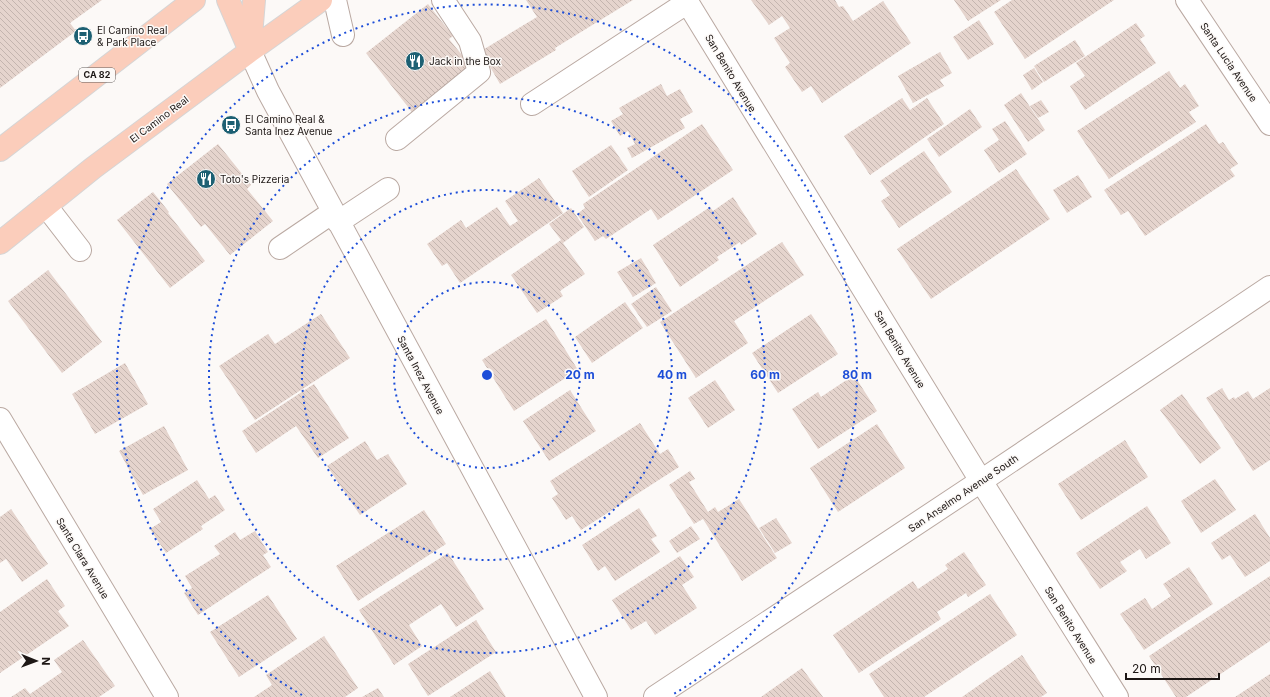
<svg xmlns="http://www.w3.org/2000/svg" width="1270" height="697" viewBox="0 0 1270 697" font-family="Inter,sans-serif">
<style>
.building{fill:url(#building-back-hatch)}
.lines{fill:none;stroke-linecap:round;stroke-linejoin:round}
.minor-casing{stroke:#baa9a2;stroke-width:24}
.major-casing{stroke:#d6d5d5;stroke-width:24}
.minor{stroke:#fff;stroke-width:22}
.major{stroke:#fbcdbb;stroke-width:22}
.ring{fill:none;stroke:#1d4ed8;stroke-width:2;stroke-dasharray:2 4}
.labels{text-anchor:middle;stroke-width:3;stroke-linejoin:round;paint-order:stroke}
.shield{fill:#fcf9f7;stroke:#605b59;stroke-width:1}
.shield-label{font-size:9px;font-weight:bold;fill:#1d1715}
.poi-label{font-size:10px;fill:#1d1715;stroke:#fcf9f7;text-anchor:start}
.street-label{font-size:10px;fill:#1d1715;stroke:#fcf9f7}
.centre{fill:#1d4ed8;stroke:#fcf9f7;stroke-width:2}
.ring-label{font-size:12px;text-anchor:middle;font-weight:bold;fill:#1d4ed8;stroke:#fcf9f7;stroke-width:3;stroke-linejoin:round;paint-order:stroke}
</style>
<defs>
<pattern id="building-back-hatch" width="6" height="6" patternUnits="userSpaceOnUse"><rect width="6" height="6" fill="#e5d4cd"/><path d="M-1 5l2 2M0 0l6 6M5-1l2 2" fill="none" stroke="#c4b5af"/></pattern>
</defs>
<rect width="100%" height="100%" fill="#fcf9f7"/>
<path class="building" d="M0 0H102L70 23 76 31 0 88Z
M526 0H633L555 48 556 50 500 84 481 51 537 17Z
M751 0H835L839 7 843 6 853 21 883 1 911 43 822 103 811 86 802 92 785 67 790 63 774 38 790 28 782 16 769 25Z
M954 0H1001L968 21Z
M1012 0H1114L1025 59 994 12Z
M428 4 453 36 449 39 474 70 415 116 366 53Z
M979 20 994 44 968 60 953 37Z
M1136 23 1145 36 1140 39 1156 63 1085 110 1070 86 1085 76 1076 63Z
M1075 40 1085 56 1044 82 1034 66Z
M940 52 952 73 940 80 944 86 913 103 898 76Z
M1034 68 1043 82 1032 90 1023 75Z
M1169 71 1180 88 1185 84 1199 106 1189 112 1196 122 1109 179 1077 131Z
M661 84 667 96 680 89 693 112 680 119 685 128 632 158 627 148 635 144 628 131 620 136 611 121 623 114 619 108Z
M1021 93 1045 130 1028 142 1004 105Z
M902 98 910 110 927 98 944 124 870 175 844 136Z
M1041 100 1049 112 1038 118 1030 106Z
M970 109 982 127 939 157 927 139Z
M1005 121 1027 154 999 173 984 150 999 140 992 129Z
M702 124 733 170 658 220 651 209 606 239 603 236 595 241 577 214 585 208 583 204Z
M1206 124 1219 144 1223 142 1238 164 1230 169 1235 176 1145 236 1128 211 1121 215 1104 190Z
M218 144 251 185 247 189 273 221 230 255 205 224 201 227 167 184Z
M611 145 628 170 589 197 572 171Z
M924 151 952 192 899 228 881 201 890 195 880 181Z
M1016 169 1050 219 931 299 897 249Z
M1078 175 1092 197 1067 213 1053 190Z
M539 178 563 213 460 283 447 263 442 266 427 244 461 220 466 228 497 207 510 226 518 221 505 201Z
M153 192 169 212 168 213 205 261 170 288 117 220Z
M733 197 757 234 741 245 740 242 717 257 719 260 680 287 653 245 710 207 713 211Z
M571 208 584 227 563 243 585 274 560 291 563 296 537 313 511 275 561 240 549 224Z
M782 242 804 275 734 321 748 343 696 378 660 322Z
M641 258 656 283 633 297 617 272Z
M48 270 102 342 62 373 8 301Z
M656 287 672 311 647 327 631 304Z
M625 302 643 328 592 363 575 337Z
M321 314 350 358 255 420 219 366 268 334 275 344Z
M811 314 838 354 778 393 752 353Z
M546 319 578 370 514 411 482 360Z
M125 363 148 404 95 434 72 394Z
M854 375 877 411 818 449 792 409 818 392 821 397Z
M715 380 735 410 708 428 688 398Z
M314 384 349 438 318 458 296 426 256 453 242 431Z
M1222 388 1229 400 1234 397 1235 399 1248 391 1253 399 1270 388V460L1253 471 1206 398Z
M570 390 596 431 549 461 523 421Z
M1182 394 1221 448 1200 464 1160 410Z
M640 423 660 454 668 449 679 467 581 530 572 516 566 520 552 498 558 494 550 481Z
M877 424 905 468 838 512 810 468Z
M164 426 188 470 143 495 119 451Z
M1125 440 1148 477 1081 520 1058 484Z
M365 441 377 460 388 454 407 484 360 515 327 466Z
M690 471 695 479 689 482 708 512 715 507 718 512 739 499 777 558 742 581 703 519 694 524 669 485Z
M1215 479 1236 510 1201 533 1181 501Z
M197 480 209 499 215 495 225 510 201 526 203 529 166 553 150 529 161 522 153 509Z
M1147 506 1171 543 1146 559 1140 549 1120 562 1127 571 1100 589 1076 553Z
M639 508 657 536 651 539 660 552 615 581 605 566 598 571 582 545Z
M11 509 48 564 22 582 6 559 0 563V517Z
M424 510 446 544 358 601 336 566Z
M1255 514 1270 538V561L1245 577 1230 555 1222 560 1211 543Z
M776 518 792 543 775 553 759 528Z
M691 526 700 539 677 553 669 541Z
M255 531 268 552 263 555 271 567 198 615 184 593 192 588 185 576 220 554 214 546 235 532 240 540Z
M964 552 986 585 968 597 966 593 937 612 941 619 859 673 833 635 913 581 918 589 948 569 945 565Z
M448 553 484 609 456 627 441 604 409 625 422 646 394 665 359 610Z
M680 556 694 577 682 585 697 608 655 635 646 621 631 630 612 600Z
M1189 567 1213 604 1144 650 1120 614 1145 598 1152 609 1171 596 1163 584Z
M1270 576V641L1186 697H1176L1149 656Z
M47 579 65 606 58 611 69 626 0 673V612Z
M990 594 1017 635 924 697H884L869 674Z
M268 595 297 639 239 677 210 632Z
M476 620 496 652 428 696 408 664Z
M324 636 358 688 345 697H254L272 685 266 675Z
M83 640 115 686 99 697H11L25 688 30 694 62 672 54 660Z
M1022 655 1047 693 1041 697H962Z
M802 668 823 697H761Z
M490 671 506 697H450Z
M1270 674V697H1235Z
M378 688 384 697H362Z"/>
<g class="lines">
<g class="minor-casing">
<path id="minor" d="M335 0 343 35
M686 0 981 481 1117 697
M1187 0 1270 124
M250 51 268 91 596 697
M532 104 688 2
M397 139 479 72 470 41 443 0
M46 206 80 250
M338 222 388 189
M280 248 333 212
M0 419 167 697
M655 697 981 481 1270 287"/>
</g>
<g class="major-casing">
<path id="major" d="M228 0 250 51
M250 48 254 0
M0 150 194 0
M0 243 93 168 250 51 321 0"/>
</g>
<use href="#minor" class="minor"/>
<use href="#major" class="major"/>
</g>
<g class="ring">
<circle cx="487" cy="375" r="93"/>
<circle cx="487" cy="375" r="185"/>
<circle cx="487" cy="375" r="278"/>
<path d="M302 695A370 370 0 1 1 672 695"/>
</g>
<defs>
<g id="bus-disc" transform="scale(1)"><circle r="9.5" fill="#1d6073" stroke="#fcf9f7"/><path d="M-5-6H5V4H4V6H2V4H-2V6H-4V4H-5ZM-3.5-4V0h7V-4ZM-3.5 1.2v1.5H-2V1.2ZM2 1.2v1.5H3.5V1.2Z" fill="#fff"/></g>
<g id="restaurant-disc" transform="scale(1)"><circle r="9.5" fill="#1d6073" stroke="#fcf9f7"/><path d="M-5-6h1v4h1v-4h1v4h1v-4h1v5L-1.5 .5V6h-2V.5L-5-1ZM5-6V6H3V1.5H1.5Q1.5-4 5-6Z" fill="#fff"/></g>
</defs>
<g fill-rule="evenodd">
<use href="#bus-disc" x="83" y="36"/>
<use href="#restaurant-disc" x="415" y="61"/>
<use href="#bus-disc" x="231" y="125"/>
<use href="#restaurant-disc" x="206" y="179"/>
</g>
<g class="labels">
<rect class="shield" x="79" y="68" width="36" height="14" rx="3"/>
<g class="shield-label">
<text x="97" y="78">CA 82</text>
</g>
<g class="poi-label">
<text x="97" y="34">El Camino Real<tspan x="97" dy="12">&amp; Park Place</tspan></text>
<text x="429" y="65">Jack in the Box</text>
<text x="245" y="123">El Camino Real &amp;<tspan x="245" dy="12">Santa Inez Avenue</tspan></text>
<text x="220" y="183">Toto's Pizzeria</text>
</g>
<g class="street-label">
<text transform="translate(1229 62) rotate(56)" y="4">Santa Lucia Avenue</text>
<text transform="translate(731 73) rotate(59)" y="4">San Benito Avenue</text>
<text transform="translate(159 119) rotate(-37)" y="4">El Camino Real</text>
<text transform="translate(900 349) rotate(59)" y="4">San Benito Avenue</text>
<text transform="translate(421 375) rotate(62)" y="4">Santa Inez Avenue</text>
<text transform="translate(963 493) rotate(-34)" y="4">San Anselmo Avenue South</text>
<text transform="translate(83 558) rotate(59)" y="4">Santa Clara Avenue</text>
<text transform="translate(1071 625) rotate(58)" y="4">San Benito Avenue</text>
</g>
</g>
<circle cx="487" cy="375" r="6" class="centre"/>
<g class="ring-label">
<text x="580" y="379">20 m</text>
<text x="672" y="379">40 m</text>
<text x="765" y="379">60 m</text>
<text x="857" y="379">80 m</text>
</g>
<g transform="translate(36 661) rotate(91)" stroke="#fcf9f7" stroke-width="3" paint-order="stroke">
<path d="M0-3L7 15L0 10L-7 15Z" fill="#1d1715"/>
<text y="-6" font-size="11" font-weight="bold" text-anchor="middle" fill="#1d1715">N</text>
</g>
<path d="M1126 673v6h93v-6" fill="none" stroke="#1d1715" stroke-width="2"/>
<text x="1132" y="673" font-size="12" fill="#1d1715" stroke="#fcf9f7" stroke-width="3" paint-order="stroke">20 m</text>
</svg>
